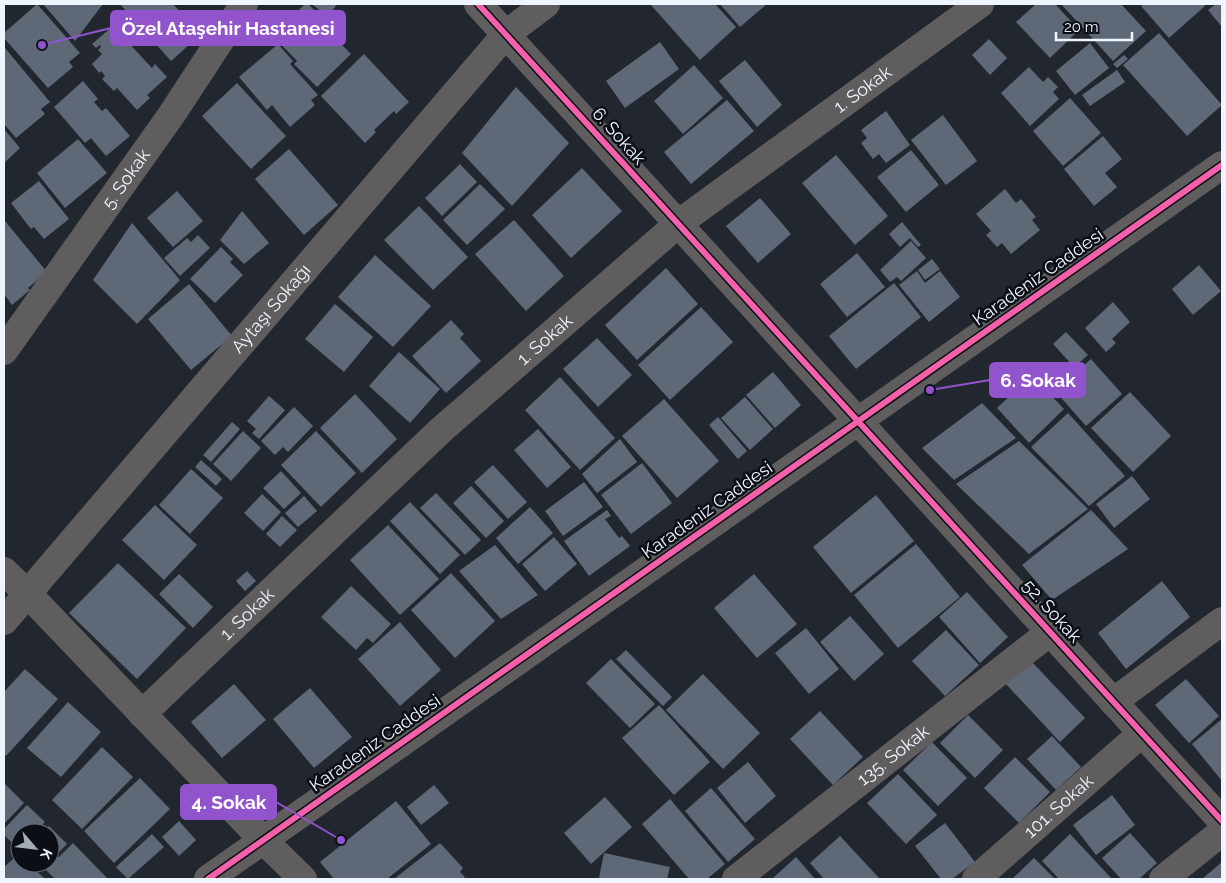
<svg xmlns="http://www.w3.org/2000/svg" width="1226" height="883" viewBox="0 0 1226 883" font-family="Raleway,sans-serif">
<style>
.building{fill:#5f6876}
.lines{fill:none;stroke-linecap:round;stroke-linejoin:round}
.minor{stroke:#5f5d5d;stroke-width:28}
.tertiary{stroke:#5f5d5d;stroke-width:28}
.cycleway-casing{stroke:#0b0f15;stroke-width:9}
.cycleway{stroke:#f560ab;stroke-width:6}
.labels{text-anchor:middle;stroke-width:5;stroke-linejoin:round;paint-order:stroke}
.street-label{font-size:18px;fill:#eff5ff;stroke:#0b0f15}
.leader{fill:none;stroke:#9254cc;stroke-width:2}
.callout-dot{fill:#9254cc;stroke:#0b0f15;stroke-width:2}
.callout{fill:#9254cc;stroke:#9254cc;stroke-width:2}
.callout-label{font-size:19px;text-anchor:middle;font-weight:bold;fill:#fff}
</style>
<rect width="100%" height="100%" fill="#22272f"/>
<path class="building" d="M37 4 80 53 69 62 73 67 48 88 4 38V33Z
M43 4H103L75 41Z
M120 4H173L201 34 171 61Z
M305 4H308L340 36 336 39 351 54 317 87 294 64 297 61 273 36Z
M312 4H337L328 17Z
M650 4H715L736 27 700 60Z
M720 4H767L740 27Z
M1036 4H1055L1079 30 1050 58 1016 22Z
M1061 4H1121L1146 31 1113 61Z
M1144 4H1203L1205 6 1169 38 1141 6Z
M1216 4H1222V27L1208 10Z
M118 25 128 36 125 39 152 68 155 64 167 77 147 95 150 98 137 110 117 88 114 91 102 79 105 76 101 71 99 73 92 64 102 54 98 50 101 47 100 45 96 48 92 44 113 26 115 28Z
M1159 33 1222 105 1187 136 1123 65Z
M989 39 1007 58 990 75 972 55Z
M660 42 679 69 625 108 606 81Z
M1090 43 1109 68 1075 95 1056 71Z
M278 44 293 61 290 64 318 95 311 100 315 105 290 127 272 105 267 110 239 77Z
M5 48 50 102 41 109 45 114 16 138 4 124V49Z
M364 54 409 102 396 114 394 111 374 130 376 132 365 143 321 96Z
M1124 55 1128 59 1117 68 1113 64Z
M745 60 782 105 757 127 719 81Z
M694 65 723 98 683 134 654 101Z
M1029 67 1043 82 1048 77 1058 87 1053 92 1059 99 1030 126 1001 93Z
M1117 70 1125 82 1090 106 1082 95Z
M83 81 98 99 94 102 102 111 106 108 130 136 106 156 91 138 85 143 54 107Z
M237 83 286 136 251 169 202 116Z
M516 87 569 143 512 206 462 153Z
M1070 98 1101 133 1063 166 1033 131Z
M727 100 754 131 691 184 664 152Z
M886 111 910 145 886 163 879 154 873 159 861 143 867 138 861 130Z
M943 115 977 161 946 185 911 140Z
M4 129 20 148 4 163Z
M1103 136 1122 159 1105 173 1117 187 1094 206 1064 169Z
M78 139 107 173 65 208 37 173Z
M289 149 338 205 304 235 255 179Z
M911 150 939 185 906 212 877 177Z
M836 155 888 216 855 245 802 183Z
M460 164 477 182 442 216 425 198Z
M582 168 622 211 571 258 532 215Z
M39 181 69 219 44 239 34 227 31 229 11 203Z
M480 184 505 209 467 245 443 220Z
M1005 189 1016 203 1021 199 1036 217 1032 220 1040 230 1011 254 1002 243 997 247 986 235 991 231 976 214Z
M177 191 203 221 173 247 147 218Z
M760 198 791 234 758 263 726 226Z
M419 206 468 257 433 290 384 240Z
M242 211 269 243 244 264 220 240Z
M514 220 564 276 526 311 475 254Z
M5 221 47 272 28 288 30 290 12 305 4 294Z
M902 222 921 245 918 247 910 238 900 247 889 234Z
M132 223 180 280 137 324 93 280Z
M198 235 210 248 180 276 164 258 187 238 191 242Z
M911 241 926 258 901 281 897 277 890 282 880 270Z
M221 247 233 259 230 262 243 275 215 303 190 279Z
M857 253 885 287 847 317 820 284Z
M375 255 431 306 393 347 338 297Z
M932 259 940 269 925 280 918 270Z
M1199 265 1221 291 1193 315 1172 289Z
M666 268 698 304 637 360 605 325Z
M917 271 925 283 940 271 960 297 929 322 899 285Z
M894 283 921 317 856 369 829 336Z
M189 284 232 336 191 370 148 319Z
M1113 302 1130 322 1112 339 1116 343 1106 352 1085 328Z
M335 304 373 337 344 372 305 339Z
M701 307 733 342 670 400 638 365Z
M451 320 464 334 460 338 481 361 446 393 412 356Z
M1066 332 1088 355 1074 367 1053 344Z
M597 338 632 375 598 407 563 369Z
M399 352 440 389 410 423 369 386Z
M1091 359 1122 394 1086 426 1055 391Z
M773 372 801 405 775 428 746 395Z
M1032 375 1064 409 1029 443 997 408Z
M560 377 615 438 580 470 525 410Z
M1130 392 1171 436 1133 472 1091 428Z
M355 394 397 439 362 473 320 428Z
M269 396 285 410 259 439 252 433 256 429 247 421Z
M745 397 773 429 750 450 721 418Z
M664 399 719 461 677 498 622 436Z
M982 403 1016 438 954 480 922 448Z
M294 407 313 426 288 452 283 447 275 455 261 441Z
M1068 413 1125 476 1089 506 1031 447Z
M718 417 747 451 738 459 709 425Z
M232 422 240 429 211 462 203 455Z
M538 429 571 467 547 488 514 450Z
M243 431 261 448 231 481 213 464Z
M316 431 356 473 321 507 281 465Z
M620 439 637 462 597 493 582 474Z
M1019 441 1088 509 1029 554 956 484Z
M201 460 222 479 216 486 195 467Z
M642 463 672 503 631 534 601 495Z
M493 465 527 502 508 519 474 482Z
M191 469 223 498 190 534 159 505Z
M281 471 301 493 284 509 263 488Z
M1132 476 1150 499 1114 528 1096 504Z
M584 482 603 507 563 536 545 511Z
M471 486 504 521 486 538 453 503Z
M436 493 481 540 465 555 420 508Z
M262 494 281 512 263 531 244 513Z
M876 495 914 541 851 593 813 547Z
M304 496 317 511 298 527 285 513Z
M410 502 460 555 440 574 390 521Z
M155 505 197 545 164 580 122 540Z
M530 507 553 533 518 564 496 538Z
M607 510 611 516 605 519 619 538 622 536 630 546 589 576 564 541Z
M1091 510 1128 549 1052 600 1022 565Z
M282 516 297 530 280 547 266 534Z
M388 525 439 579 400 615 350 560Z
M554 537 577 564 545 591 522 564Z
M916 544 960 597 898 648 854 595Z
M495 545 538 595 501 619 459 571Z
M118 563 186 628 137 679 69 613Z
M247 571 256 581 245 591 236 581Z
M451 573 495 621 455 658 411 610Z
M179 574 213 607 193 628 159 594Z
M754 574 797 624 757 658 714 608Z
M1162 581 1190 617 1126 669 1098 633Z
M351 586 391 624 373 643 367 638 356 650 321 617Z
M967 592 1008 637 980 663 939 617Z
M850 616 884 654 854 681 820 642Z
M400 622 441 670 400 706 358 659Z
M806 628 839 669 809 694 775 653Z
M946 630 979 665 945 696 912 661Z
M626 650 672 697 663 706 616 659Z
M611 659 655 704 630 728 586 683Z
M1031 661 1085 718 1060 742 1006 684Z
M25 669 58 699 6 756 4 754V692Z
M703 674 760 733 723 769 666 710Z
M1186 679 1219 716 1189 743 1155 705Z
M234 684 266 720 222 758 191 722Z
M310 688 352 737 314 768 273 719Z
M68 702 101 732 61 777 27 748Z
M659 705 710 762 674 795 622 738Z
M820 711 863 757 833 785 790 739Z
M968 715 1003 750 975 778 940 743Z
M1222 719V781L1192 744Z
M1052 736 1081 767 1056 790 1027 759Z
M932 742 967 778 938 806 903 770Z
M102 747 133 777 82 829 52 800Z
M1015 757 1050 792 1019 823 984 788Z
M748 762 776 796 745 823 717 788Z
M898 774 937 815 906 844 867 803Z
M140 778 170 809 114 863 84 831Z
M4 783 24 803 4 824Z
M434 785 449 803 421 825 407 807Z
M711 788 755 839 728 862 685 811Z
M1112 795 1135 825 1096 855 1073 825Z
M605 797 632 827 591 864 564 833Z
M670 799 725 864 707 879H689L642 824Z
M396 801 431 844 387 879H334L320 862Z
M27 805 45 822 35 833H20V850L4 835V829Z
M179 821 196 840 179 856 162 837Z
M945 823 975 862 952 879H941L915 846Z
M49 826 67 844 58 853 51 847 50 849V833H42Z
M1130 833 1157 863 1139 879H1121L1102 858Z
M152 834 164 847 128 879 116 867Z
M1070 834 1112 879H1059L1042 861Z
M840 836 880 879H824L810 863Z
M73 843 108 879H55L41 865 43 863H50V856L53 854 59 857Z
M440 843 463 868 460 872 465 877 462 879H394Z
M604 853 670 867 667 879 599 878Z
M19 854 20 863H28L45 879H4V867Z
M796 857 815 879H772Z
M1034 858 1055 879H1012Z
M1222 862V879H1202Z"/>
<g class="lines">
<g class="minor">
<path d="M478 4 1222 821"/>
<path id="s1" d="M4 351 172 114 244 4"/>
<path d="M4 571 27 593 263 840 303 879"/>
<path id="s2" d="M4 621 506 34 546 4"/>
<path d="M1113 702 1222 621"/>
<path id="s3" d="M142 714 441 430 679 223 980 4"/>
<path id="s4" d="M736 879 1050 632"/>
<path id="s5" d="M976 879 1142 733"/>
<path d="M1163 879 1222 832"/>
</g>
<path class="tertiary" d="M208 879 1222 165"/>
<g class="cycleway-casing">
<path id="cycleway" d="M478 4 1222 821
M208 879 1222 165"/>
</g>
<use href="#cycleway" class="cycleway"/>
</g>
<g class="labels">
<g class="street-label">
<text dy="6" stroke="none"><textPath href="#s3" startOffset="955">1. Sokak</textPath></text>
<text transform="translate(619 136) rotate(48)" y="6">6. Sokak</text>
<text dy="6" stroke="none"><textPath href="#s1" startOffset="211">5. Sokak</textPath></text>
<text transform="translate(1038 277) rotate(-35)" y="6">Karadeniz Caddesi</text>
<text dy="6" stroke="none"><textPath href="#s2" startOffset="411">Aytaşı Sokağı</textPath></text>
<text dy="6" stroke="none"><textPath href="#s3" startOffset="550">1. Sokak</textPath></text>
<text transform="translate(707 510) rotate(-35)" y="6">Karadeniz Caddesi</text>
<text transform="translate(1052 611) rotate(48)" y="6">52. Sokak</text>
<text dy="6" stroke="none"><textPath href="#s3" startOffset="145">1. Sokak</textPath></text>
<text transform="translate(375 743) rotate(-35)" y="6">Karadeniz Caddesi</text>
<text dy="6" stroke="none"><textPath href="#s4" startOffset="200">135. Sokak</textPath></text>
<text dy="6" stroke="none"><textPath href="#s5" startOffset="110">101. Sokak</textPath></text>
</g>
</g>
<path class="leader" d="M42 45L111 28M930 390L990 380M341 840L276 802"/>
<g class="callout-dot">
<circle cx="42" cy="45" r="5"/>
<circle cx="930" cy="390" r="5"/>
<circle cx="341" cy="840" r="5"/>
</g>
<g class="callout">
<rect x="111" y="11" width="234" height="34" rx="5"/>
<rect x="990" y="363" width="95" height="34" rx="5"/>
<rect x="181" y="785" width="95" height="34" rx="5"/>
</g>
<g class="callout-label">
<text x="228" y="35">Özel Ataşehir Hastanesi</text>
<text x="1038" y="387">6. Sokak</text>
<text x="229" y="809">4. Sokak</text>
</g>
<rect width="1226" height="883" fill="none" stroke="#eff5ff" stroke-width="10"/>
<g transform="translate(35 848) rotate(118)"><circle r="24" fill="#0b0f15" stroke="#666b73"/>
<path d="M0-4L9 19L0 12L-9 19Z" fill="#a7adb6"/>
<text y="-8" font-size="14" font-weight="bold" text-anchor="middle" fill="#eff5ff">K</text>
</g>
<path d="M1056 32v8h76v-8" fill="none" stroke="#eff5ff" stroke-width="2.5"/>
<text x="1064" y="32" font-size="15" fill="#eff5ff" stroke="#0b0f15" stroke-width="4" paint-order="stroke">20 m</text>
</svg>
